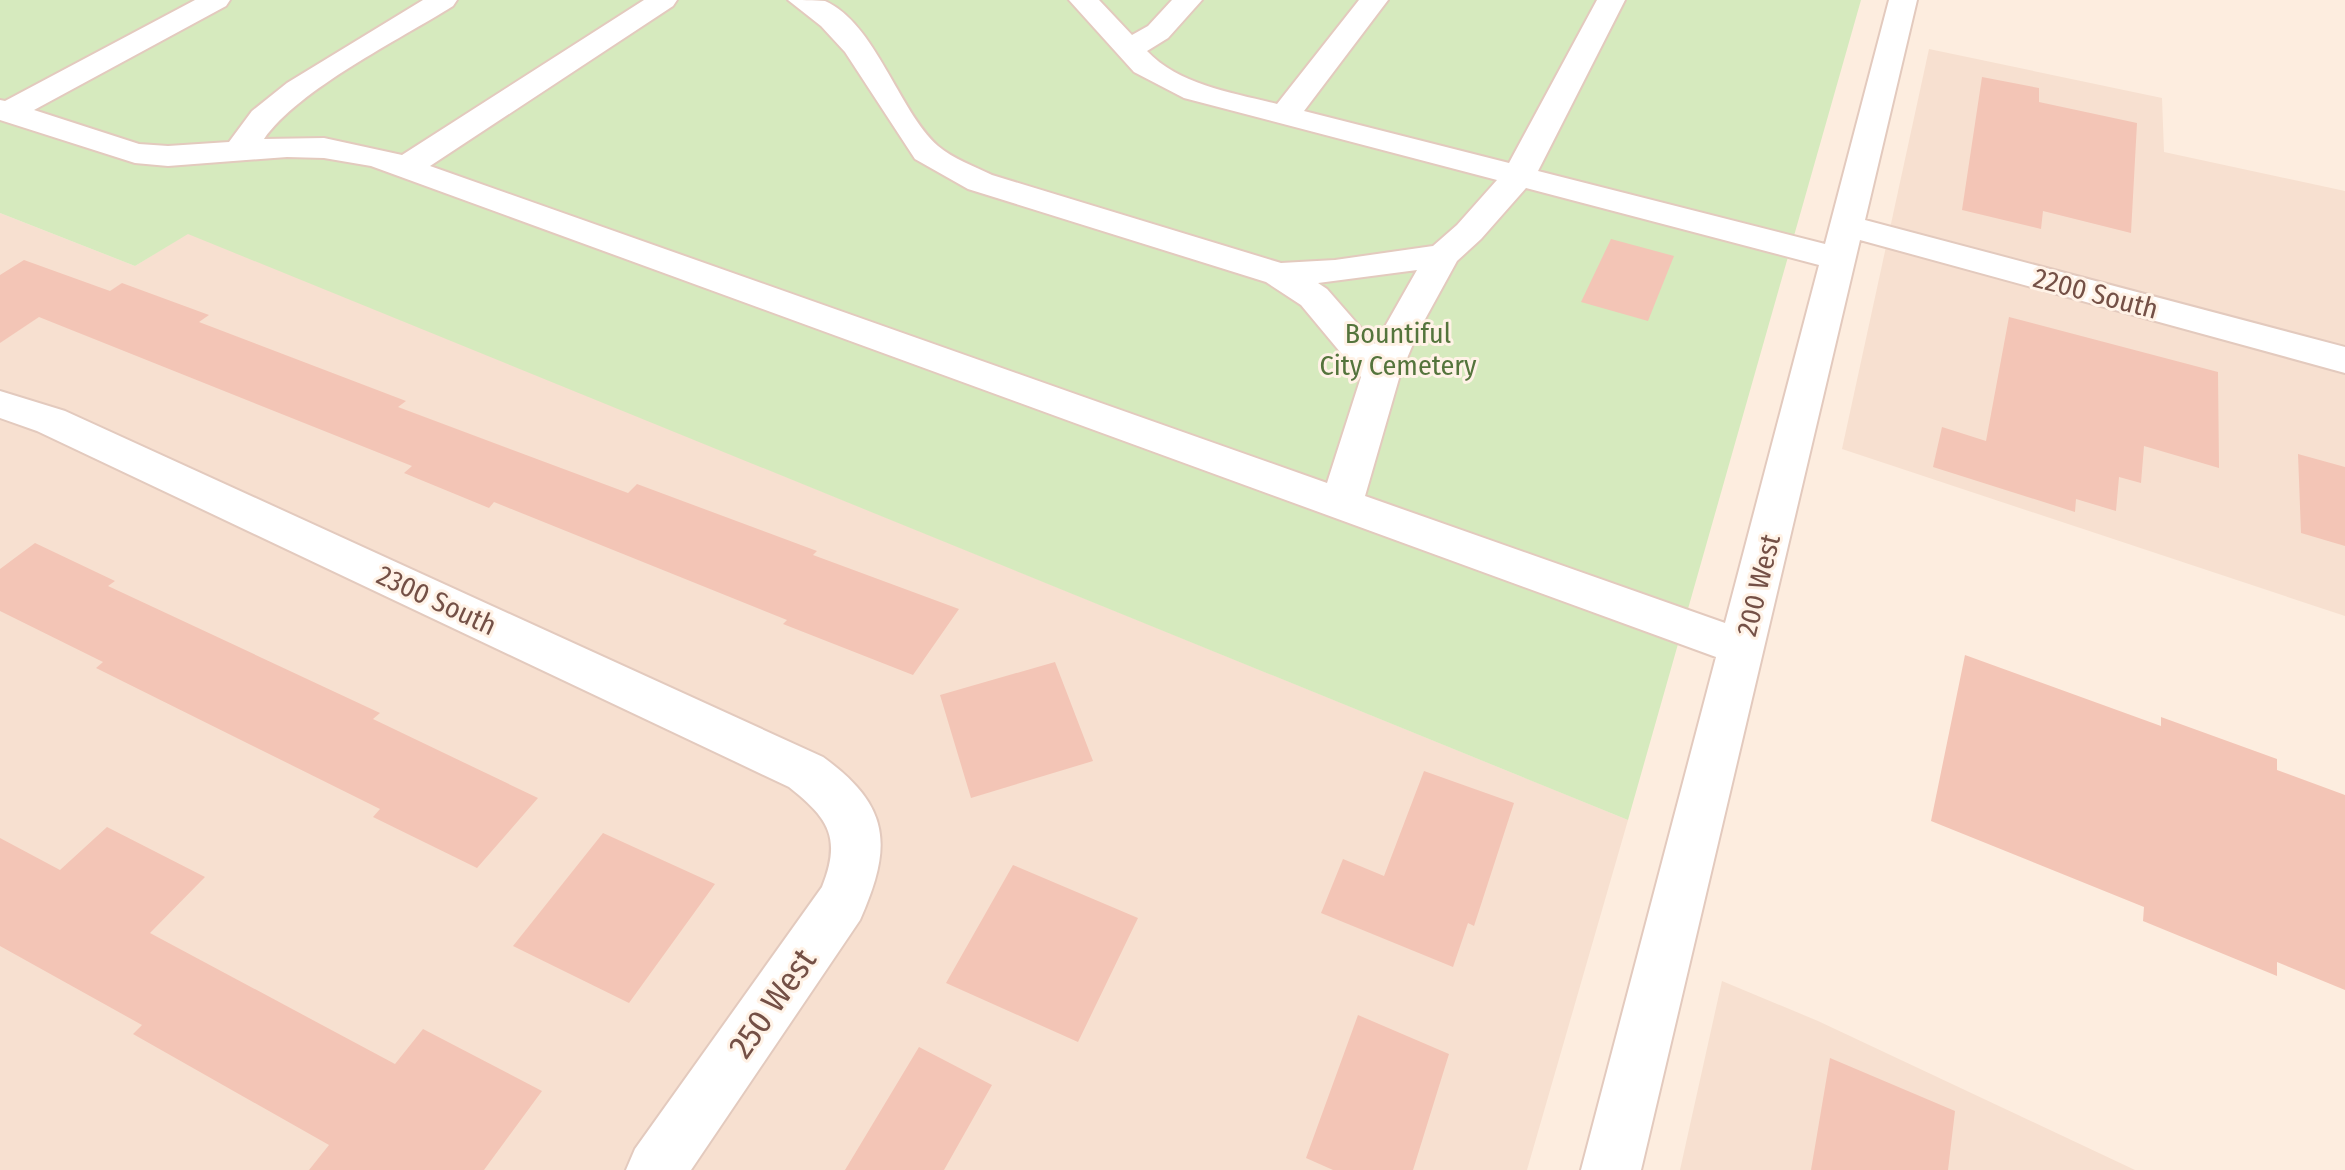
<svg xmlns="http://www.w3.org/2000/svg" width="2345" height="1170" viewBox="0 0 2345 1170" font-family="'Fira Sans Condensed',sans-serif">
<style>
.residential{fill:#f7e0d0}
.green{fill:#d6eabe}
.building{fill:#f3c5b6}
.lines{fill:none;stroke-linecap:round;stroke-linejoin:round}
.minor-casing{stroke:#e3cabe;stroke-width:4}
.minor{fill:#fff;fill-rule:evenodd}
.labels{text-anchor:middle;stroke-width:6;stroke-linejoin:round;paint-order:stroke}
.street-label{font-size:28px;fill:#745046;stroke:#fff2e6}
.park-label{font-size:28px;fill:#54743c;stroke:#fff2e6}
.near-street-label{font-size:34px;fill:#745046;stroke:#fff2e6}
</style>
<rect width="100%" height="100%" fill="#fdeddf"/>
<path class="residential" d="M1929 49 2162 98 2164 152 2345 191V616L1842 449Z
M0 213 135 266 188 233 1628 820 1527 1170H0Z
M1722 981 1818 1021 2135 1170H1680Z"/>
<path class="green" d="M0 0H1861L1628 820 188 234 135 266 0 213Z"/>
<path class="building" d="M1982 77 2039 88V102L2137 123 2131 233 2043 211 2041 229 1962 210Z
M1611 239 1674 256 1648 321 1581 302Z
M24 260 110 291 122 283 209 315 199 322 406 401 398 407 628 493 637 484 817 551 813 555 959 609 913 675 783 624 787 620 494 502 489 508 404 473 412 466 39 317 0 343V275Z
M2009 317 2218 372 2219 468 2144 446 2141 483 2119 477 2116 511 2076 499 2075 512 1933 467 1942 427 1986 441Z
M2298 454 2345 467V546L2301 533Z
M35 543 115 581 108 586 380 713 373 719 538 798 477 868 373 817 380 809 96 668 103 662 0 611V569Z
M1965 655 2161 726V717L2277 759V770L2345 795V990L2277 962V976L2143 921 2144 907 1931 821Z
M1055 662 1093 761 971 798 940 695Z
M1424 771 1514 803 1474 926 1468 923 1453 967 1321 913 1343 859 1384 876Z
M107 827 205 877 150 933 395 1064 423 1029 542 1091 484 1170H309L329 1145 133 1034 142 1025 0 946V838L60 870Z
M603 833 715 884 629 1003 513 946Z
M1013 865 1138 918 1078 1042 946 983Z
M1358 1015 1449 1054 1413 1170H1333L1306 1158Z
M919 1047 992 1085 944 1170H845Z
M1830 1058 1955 1111 1948 1170H1811Z"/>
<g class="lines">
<g class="minor-casing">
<path id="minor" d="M195 0H230L226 6 34 110 139 144 168 146 229 142 252 111 287 83 423 0H457L453 6C399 40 299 89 264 139L324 138 402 155 644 0H677L673 6 430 166 1327 483 1361 377 1301 305 1266 282 968 189 915 159 845 52 821 26 788 0C799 0 815 0 825 1 876 24 898 110 938 146 953 159 974 166 992 175L1281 263 1335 260 1433 246 1457 225 1497 180 1184 98 1134 72 1069 0H1099L1132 35 1148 26 1172 0H1202L1168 38 1147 51C1179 85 1234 93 1277 104L1359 0H1388L1304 111 1509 163 1597 0H1625L1538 171 1825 244 1889 0H1917L1865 220 2345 347V373L1860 240 1641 1170H1581L1716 657 371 166 324 158 287 157 168 166 135 163 0 120V100L5 101ZM1526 188 1819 265 1725 623 1365 496 1400 375 1418 332 1457 261 1481 239ZM1417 270 1375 344 1327 289 1318 283Z
M0 391 65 411 823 757C892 807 892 847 860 920L691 1170H626L635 1149 822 887C842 837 828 818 789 787L37 431 0 418Z"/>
</g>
<use href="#minor" class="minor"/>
</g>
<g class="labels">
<g class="street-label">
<text transform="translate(2096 293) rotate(15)" y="10">2200 South</text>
<text transform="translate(1758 585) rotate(-76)" y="10">200 West</text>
<text transform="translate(437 600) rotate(25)" y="10">2300 South</text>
</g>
<g class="park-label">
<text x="1398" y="343">Bountiful<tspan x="1398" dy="32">City Cemetery</tspan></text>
</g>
<g class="near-street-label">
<text transform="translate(772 1003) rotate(-55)" y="12">250 West</text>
</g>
</g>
</svg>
